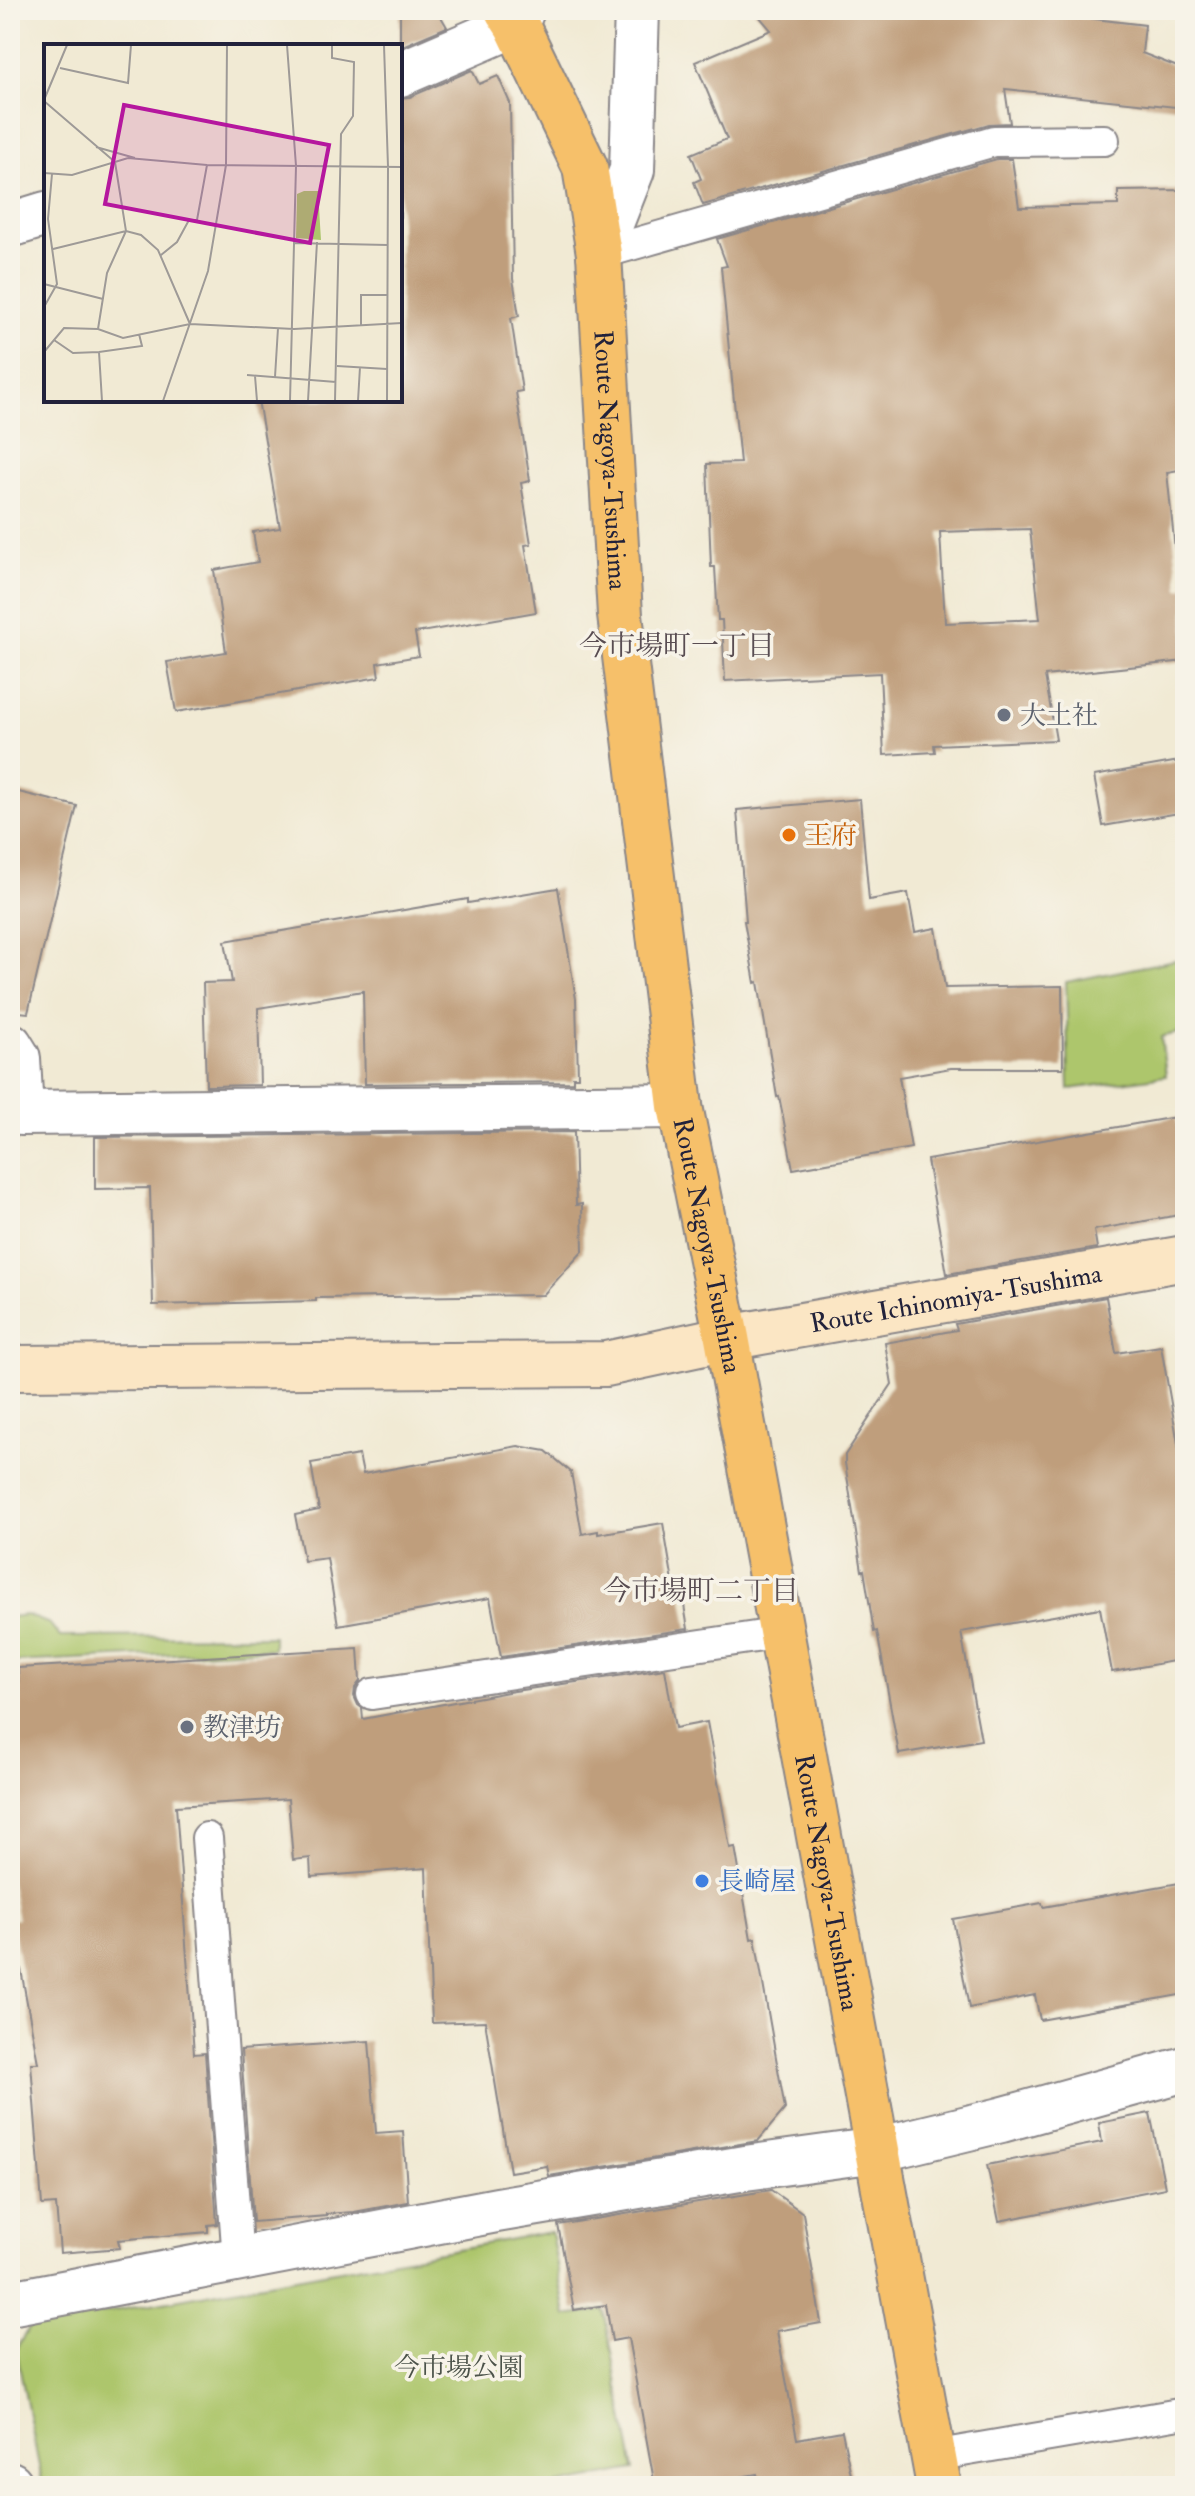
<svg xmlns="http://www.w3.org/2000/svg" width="1195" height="2496" viewBox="0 0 1195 2496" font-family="'IM FELL Double Pica','Noto Serif JP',serif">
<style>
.green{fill:#adc66c;stroke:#687454;stroke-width:2}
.building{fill:#bf9e7c;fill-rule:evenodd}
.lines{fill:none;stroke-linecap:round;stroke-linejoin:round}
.lane-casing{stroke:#8a8688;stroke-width:34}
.street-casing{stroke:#8a8688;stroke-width:48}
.secondary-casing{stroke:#8a8688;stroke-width:48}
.primary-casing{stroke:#8a8688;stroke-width:48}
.lane{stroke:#fff;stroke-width:30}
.street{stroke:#fff;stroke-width:44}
.secondary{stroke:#fbe6c4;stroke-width:44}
.primary{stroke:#f6c06b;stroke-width:44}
.worship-dot{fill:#6b7280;stroke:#f7f3e8;stroke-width:3}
.food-dot{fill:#e8710a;stroke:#f7f3e8;stroke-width:3}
.shop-dot{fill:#3f7fe0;stroke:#f7f3e8;stroke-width:3}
.labels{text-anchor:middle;stroke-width:7;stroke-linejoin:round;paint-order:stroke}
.street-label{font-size:26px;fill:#22223b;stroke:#f7f3e8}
.worship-label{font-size:26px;fill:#5b616d;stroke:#f7f3e8;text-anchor:start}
.food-label{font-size:26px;fill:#c56008;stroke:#f7f3e8;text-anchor:start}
.shop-label{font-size:26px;fill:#366cbe;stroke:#f7f3e8;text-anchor:start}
.park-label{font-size:26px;fill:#4c534a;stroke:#f7f3e8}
.neighbourhood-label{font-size:28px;fill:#594d52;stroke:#f7f3e8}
.inset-road{fill:none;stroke:#9e9a97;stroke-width:2}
.view{fill:#b5179e;fill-opacity:0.15;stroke:#b5179e;stroke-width:4}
.inset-edge{fill:none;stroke:#22223b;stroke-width:4}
</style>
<rect width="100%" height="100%" fill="#f7f3e8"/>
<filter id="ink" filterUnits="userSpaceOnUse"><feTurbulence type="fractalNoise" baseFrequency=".0125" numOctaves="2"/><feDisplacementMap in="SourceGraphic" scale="16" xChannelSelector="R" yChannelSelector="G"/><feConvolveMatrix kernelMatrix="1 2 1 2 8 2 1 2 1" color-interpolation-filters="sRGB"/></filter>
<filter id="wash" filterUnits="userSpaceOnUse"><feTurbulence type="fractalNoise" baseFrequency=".006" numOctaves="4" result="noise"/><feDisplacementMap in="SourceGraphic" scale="32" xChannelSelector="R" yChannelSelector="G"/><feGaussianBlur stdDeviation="1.8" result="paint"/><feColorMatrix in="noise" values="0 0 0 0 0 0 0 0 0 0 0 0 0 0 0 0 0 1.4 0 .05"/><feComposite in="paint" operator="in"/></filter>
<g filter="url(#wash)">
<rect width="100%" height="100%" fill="#f1ead4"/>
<path class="green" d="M1185 958V1031L1161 1037 1166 1076 1069 1089 1066 982Z
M27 1615 50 1624 60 1637 273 1636V1649L15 1662 18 1715H10V1617Z
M551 2232 566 2316 604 2310 634 2470 549 2486H43L16 2349 30 2326Z"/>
<g id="blocks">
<path class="building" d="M400 10H437L447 27 400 47Z
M754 10H1019L1145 25 1142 53 1185 70V108L1005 89 1010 123 989 124 703 205 694 182 701 179 691 154 727 139 695 62 771 30Z
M472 70 479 84 498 76 510 103 513 279 519 316 511 318 522 391 516 392 530 481 521 483 531 544 525 545 536 612 415 633 419 656 377 663 379 677 176 712 167 662 226 652 214 570 258 562 253 532 280 528 258 400H400V98L410 97Z
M997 159H1012L1019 207 1118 205V191L1185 190V469L1167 472 1179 589 1185 588V661L1045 676 1056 740 934 745 935 752 884 755 880 673 725 681 722 620H718L715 567H711L707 464 740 463 721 267 727 266 717 239ZM1030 529 1040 619 945 623 940 532Z
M1185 760V812L1103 826 1094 776Z
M10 790 77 806 28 1013 10 1011Z
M860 799 869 900 908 893 915 932 936 928 945 988 1062 986 1063 1068H951L899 1077 911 1148 793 1169 779 1096 777 1097 758 982 755 983 744 921H746L737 810Z
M558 888 576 999 578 1077H573V1082L365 1084 363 991 258 1008 260 1085 206 1086 203 983 232 982 225 941 468 899V903Z
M1176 1117 1185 1167V1214L1094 1230 1097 1248 947 1274 927 1160Z
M574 1132 576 1205 582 1204 583 1251 543 1295 316 1298V1301L153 1305 150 1188 95 1189V1137Z
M1106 1297 1116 1353 1161 1346 1185 1484V1659L1112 1672 1100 1608 961 1632 981 1740 899 1754 877 1631 874 1632 864 1570 862 1571 845 1463V1455L892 1384 885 1343 957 1330 955 1324Z
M518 1446 546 1451 571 1472 582 1534 598 1531V1534L663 1523 673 1582 680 1581 688 1629 501 1657 490 1598 338 1625 327 1558 304 1561 295 1515 319 1510 311 1463 359 1455 363 1474Z
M358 1648 360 1681 355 1688 354 1696 358 1705 362 1708 363 1719 508 1692 665 1669 675 1728 707 1722 730 1848 735 1847 751 1939 755 1938 785 2109 758 2141 549 2176 547 2166 510 2172 485 2021 432 2023 426 1868 311 1877 310 1858 293 1860 288 1799 176 1806 194 2054 205 2053 217 2224 208 2225V2232L118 2240 120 2248 60 2253 56 2204 42 2205 31 2063H38L12 1920 18 1919 10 1880V1718H20L18 1668Z
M1185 1882V1994L1040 2020 1035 1995 969 2008 953 1919 1042 1903 1043 1907Z
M369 2041 376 2133 403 2131 408 2202 354 2212 326 2214V2216L253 2222 241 2050Z
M1150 2113 1165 2188 999 2221 987 2165 1102 2142 1099 2123Z
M771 2190 803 2213 821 2323 777 2331 797 2439 842 2431 851 2475 847 2476 849 2486H759L757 2474 688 2486H655L628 2338 612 2341 606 2305 574 2310 558 2225Z"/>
</g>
</g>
<g filter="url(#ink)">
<use href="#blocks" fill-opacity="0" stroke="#8a8688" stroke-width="2"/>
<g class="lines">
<g class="lane-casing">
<path id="lane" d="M599 254 994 141 1104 140
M372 1694 782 1633
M207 1838 238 2260
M933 2456 1185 2413"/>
</g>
<g class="street-casing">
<path id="street" d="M400 74 516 24 522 10
M10 225 46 214
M599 254 632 170 637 10
M10 1045 18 1058 21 1113 680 1106
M10 2303 497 2210 745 2168 877 2150 1001 2120 1185 2069
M10 2484V2486"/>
</g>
<g class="secondary-casing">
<g id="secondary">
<path id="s1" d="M10 1368 606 1364 727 1338 1185 1258"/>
</g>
</g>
<g class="primary-casing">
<g id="primary">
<path id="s2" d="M507 10 516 24 585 167 599 254 620 615 680 1106 727 1338 939 2486"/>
</g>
</g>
<use href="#lane" class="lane"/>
<use href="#street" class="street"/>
<use href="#secondary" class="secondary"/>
<use href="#primary" class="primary"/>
</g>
</g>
<g class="worship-dot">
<circle cx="1004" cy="715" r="8"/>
<circle cx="187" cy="1727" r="8"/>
</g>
<circle class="food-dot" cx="789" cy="835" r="8"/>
<circle class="shop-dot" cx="702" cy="1881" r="8"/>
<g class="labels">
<g class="street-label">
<text dy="9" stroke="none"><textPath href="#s2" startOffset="470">Route Nagoya-Tsushima</textPath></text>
<text dy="9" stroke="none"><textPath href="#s2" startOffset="1262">Route Nagoya-Tsushima</textPath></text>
<text dy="9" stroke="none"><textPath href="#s1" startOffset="952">Route Ichinomiya-Tsushima</textPath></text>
<text dy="9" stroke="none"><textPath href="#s2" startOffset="1910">Route Nagoya-Tsushima</textPath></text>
</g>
<g class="worship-label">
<text x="1020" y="724">大土社</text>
<text x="203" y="1736">教津坊</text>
</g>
<g class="food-label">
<text x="805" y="844">王府</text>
</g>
<g class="shop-label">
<text x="718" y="1890">長崎屋</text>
</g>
<g class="park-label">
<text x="459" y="2376">今市場公園</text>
</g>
<g class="neighbourhood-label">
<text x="677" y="655">今市場町一丁目</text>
<text x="701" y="1600">今市場町二丁目</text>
</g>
</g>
<g transform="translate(44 44)">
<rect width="358" height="358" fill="#f1ead4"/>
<path d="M260 147H274L277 196 252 194 253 150Z" fill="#adc66c"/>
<path class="inset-road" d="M243 1 252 122 246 357M288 1V14L310 18 309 72 297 90 291 357M340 1 344 123M16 24 84 39 87 1M0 56 23 1M0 57 71 118 82 187 63 229 54 285M52 103 91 114M182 121 183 1M0 129 28 131 84 114 163 121 358 123M250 199 344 201M9 205 82 187 97 191 114 206 146 280M117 211 133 198 145 176H153L163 121M0 240 59 255M0 263 13 240 4 175 8 130M317 282V251H344M10 296 29 309 55 308 98 302 95 290M0 308 20 284 54 285 79 294 146 280 250 285 358 279M55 308 58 357M293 322 343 325M203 331 292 338M211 332 213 357M231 333 234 284M119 357 164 227 182 121M264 357 273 198M314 357 316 323M343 357 344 123"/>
<path class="view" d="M80 61 285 101 266 199 61 160Z"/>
<rect width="358" height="358" class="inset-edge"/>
</g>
<rect width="1195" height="2496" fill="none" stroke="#f7f3e8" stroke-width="40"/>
</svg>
